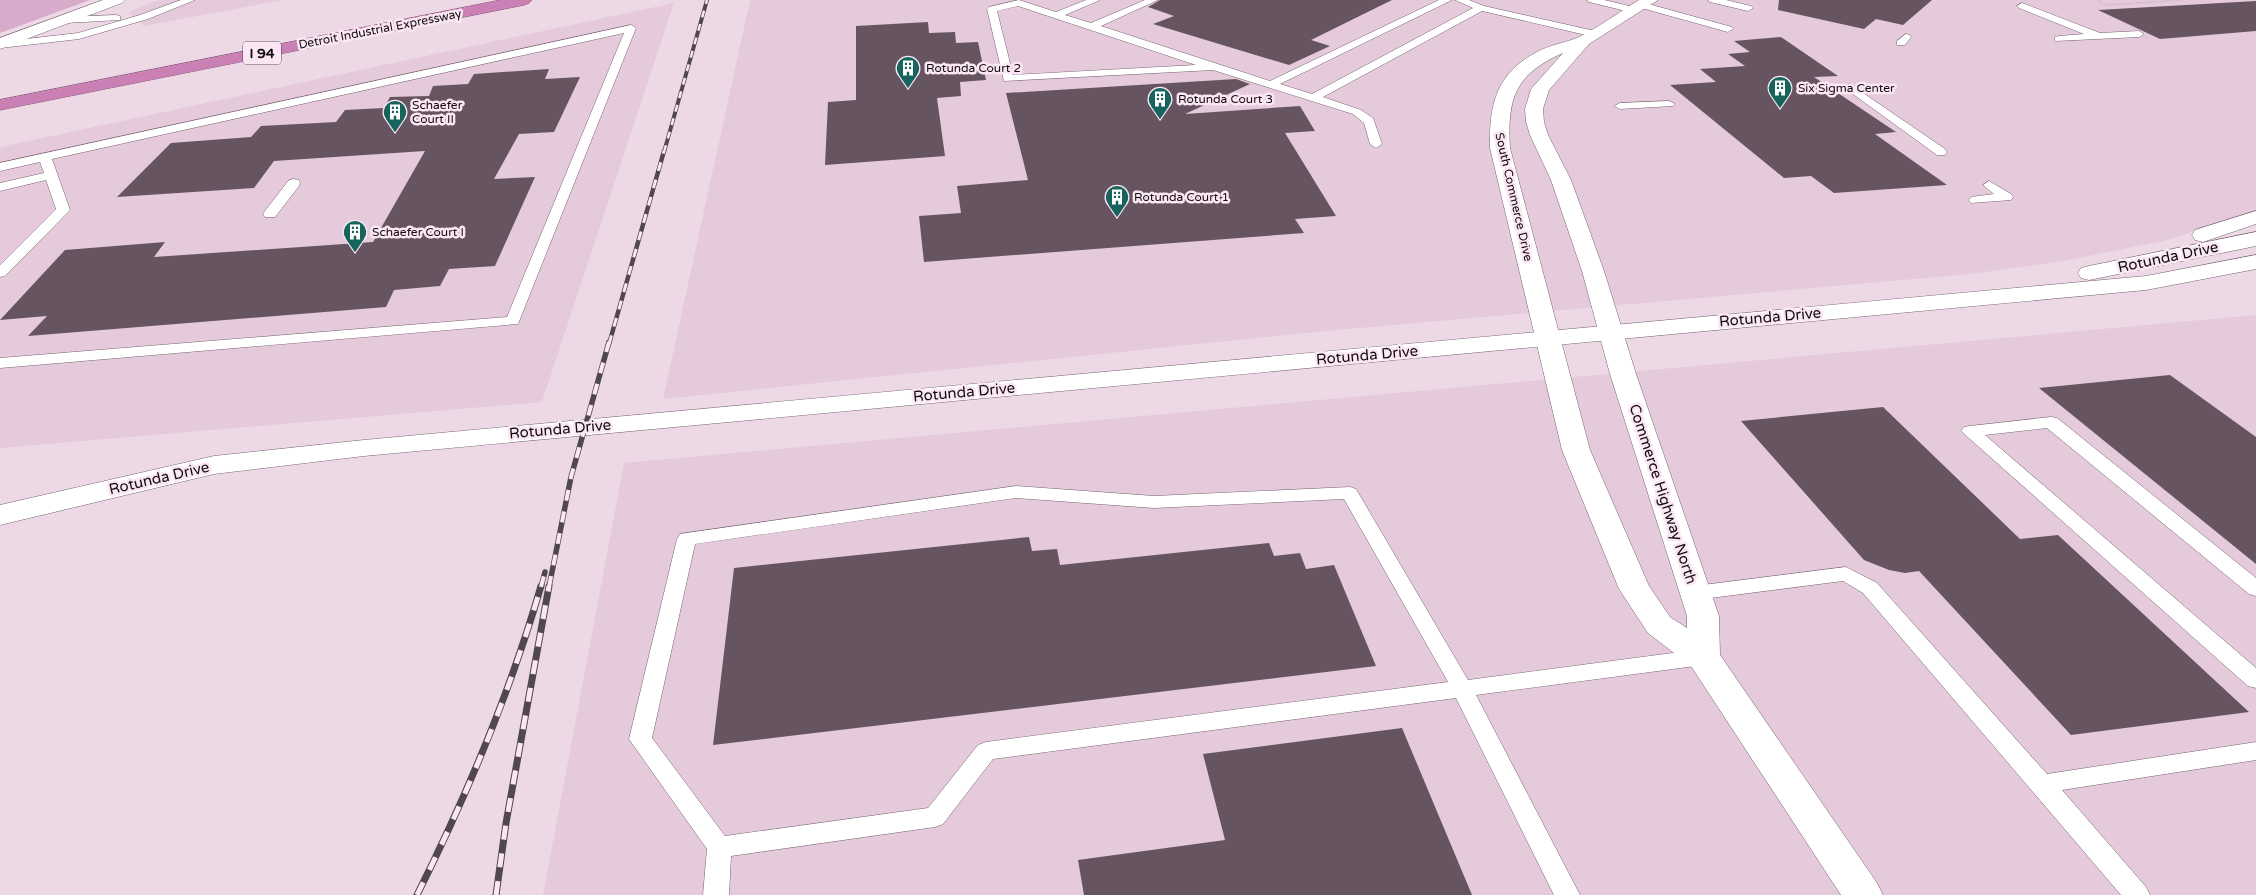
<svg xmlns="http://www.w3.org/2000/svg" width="2256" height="895" viewBox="0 0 2256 895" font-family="'Varela Round',sans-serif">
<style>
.built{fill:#e5cadc}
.green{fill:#d8abca}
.building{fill:#665560}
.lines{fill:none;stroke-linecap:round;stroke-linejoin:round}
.lane-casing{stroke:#766470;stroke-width:1}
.street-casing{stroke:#766470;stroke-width:1}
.secondary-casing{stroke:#766470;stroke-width:1}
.highway-casing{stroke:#89577b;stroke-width:1}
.path{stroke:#a2939c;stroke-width:2;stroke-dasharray:0.5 2.5;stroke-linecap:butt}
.lane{fill:#fff;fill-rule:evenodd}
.street{fill:#fff;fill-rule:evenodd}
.secondary{fill:#fff;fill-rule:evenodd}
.highway{fill:#ca80b5;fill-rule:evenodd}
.rail-far3-casing{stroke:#51474e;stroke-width:4}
.rail-far2-casing{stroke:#51474e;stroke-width:4.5}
.rail-far1-casing{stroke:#51474e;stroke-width:5.5}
.rail-casing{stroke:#51474e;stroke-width:7}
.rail-far3{stroke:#fbe6f4;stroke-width:2.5;stroke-dasharray:7;stroke-linecap:butt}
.rail-far2{stroke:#fbe6f4;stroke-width:3;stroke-dasharray:9;stroke-linecap:butt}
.rail-far1{stroke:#fbe6f4;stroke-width:4;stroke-dasharray:11;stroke-linecap:butt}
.rail{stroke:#fbe6f4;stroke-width:5;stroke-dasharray:14;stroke-linecap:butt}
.labels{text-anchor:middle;stroke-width:5;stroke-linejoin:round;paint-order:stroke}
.far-street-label{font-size:12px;fill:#110b0f;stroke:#fbe6f4}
.far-poi-label{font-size:12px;fill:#110b0f;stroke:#fbe6f4;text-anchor:start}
.shield{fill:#fbe6f4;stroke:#574d54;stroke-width:1}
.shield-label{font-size:14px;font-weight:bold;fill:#110b0f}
.street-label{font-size:15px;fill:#110b0f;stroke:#fbe6f4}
</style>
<rect width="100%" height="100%" fill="#edd9e6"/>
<path class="built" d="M159 0H284L144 26 128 12Z
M750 0H2256V212L2163 241 2119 250 2064 261 1971 274 1326 331 663 399Z
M674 3 542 402 0 448V147Z
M2256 315V895H543L624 463Z"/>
<path class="green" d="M0 0H90L0 33Z"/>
<path class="building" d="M1160 0H1392L1311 40 1330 46 1289 65 1153 24 1174 16 1148 7Z
M1779 0H1932L1903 25 1876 19 1864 29 1778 10Z
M2256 1V31L2160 39 2098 10Z
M928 22 929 33 955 32 956 43 978 42 986 80 960 82 961 96 937 98 945 156 825 165 828 102 856 100V26Z
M1781 37 1838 76 1814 77 1896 132 1875 134 1947 185 1834 193 1811 176 1784 178 1670 85 1716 82 1700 69 1745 66 1728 54 1750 52 1734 41Z
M549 69 545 79 580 77 554 132 519 134 494 179 535 177 495 266 449 269 440 286 394 290 386 307 28 336 47 316 0 320 65 250 165 242 154 257 373 242 425 151 274 161 254 188 117 197 171 143 251 137 261 126 336 122 345 110 384 108 390 97 429 96 433 86 468 84 474 74Z
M1236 79 1250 84 1185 114 1300 106 1315 131 1285 133 1336 216 1295 219 1304 233 924 262 919 216 961 213 957 186 1028 180 1006 93Z
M2170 375 2256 437V564L2039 388Z
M1883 407 2020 539 2058 535 2249 712 2071 735 1919 571 1905 573 1889 570 1864 560 1741 421Z
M1029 537 1032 551 1057 549 1060 565 1269 543 1274 556 1300 553 1306 569 1334 565 1376 666 713 745 734 568Z
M1402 728 1472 895H1084L1078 860 1225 840 1203 754Z"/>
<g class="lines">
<g class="lane-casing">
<path id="lane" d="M181 0H195L148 19 79 39 0 48V42L78 33 140 15Z
M1019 0 1056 12 1086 0H1100L1065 15 1091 23 1145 0H1158L1101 26 1270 81 1439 0H1452L1280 84 1312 94 1473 8 1455 0H1469L1484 6 1595 31 1600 34 1595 37 1482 11 1323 97 1361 110 1373 118 1382 144 1376 148 1370 144 1364 123 1353 114 1213 70 1004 81 987 9 989 7ZM1018 6 1196 65 1013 75 997 11Z
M1587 0H1604L1638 8 1639 10 1634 13 1589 2Z
M1708 0H1726L1751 6 1753 8 1748 11 1710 2Z
M1641 2 1732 27 1733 29 1728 32 1638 7V3Z
M2022 3 2100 33 2139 31 2144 34 2139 37 2055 41V37L2059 36 2084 34 2019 8 2017 6Z
M116 15 120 16V20L65 23 60 20 65 17Z
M631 25 636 28 518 324 0 368V358L507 317 624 33 52 159 70 210 5 276 0 277V265L56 209 46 180 0 191V183L44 173 40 162 0 171V163Z
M1906 34 1910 35 1911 37 1905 45H1897V41Z
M1850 84 1945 149 1947 152 1945 155H1937L1846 89 1844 87 1846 85Z
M1669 101 1675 104 1673 106 1620 109 1614 106 1620 103Z
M294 179 299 180 300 183 299 186 275 217H265L263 214 265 211 289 180Z
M1989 181 2011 194 2013 197 2011 200 1971 203 1969 200 1971 197 1994 194 1983 185Z
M2051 417 2057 418 2256 578V596L2249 594 2047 428 1985 435 2256 668V688L2248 686 1961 431 1964 427 1970 426Z
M1016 486 1154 496 1350 487 1356 489 1468 680 1703 649 1710 651 1714 657 1710 663 1703 665 1476 695 1580 895H1554L1456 698 993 759 943 824 935 827 731 856 729 895H703L707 849 629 739 677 539 680 534ZM1016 498 1154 508 1344 499 1448 682 986 742 978 745 928 808 725 836 652 738 695 544Z
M1846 567 1877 583 2047 774 2256 742V760L2062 790 2146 887 2150 895H2121L1863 593 1843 581 1695 600 1688 598 1685 593 1688 588 1695 586Z"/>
</g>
<g class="street-casing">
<path id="street" d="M1639 0H1658L1589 44 1549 90 1543 109 1544 122 1548 135 1571 180 1604 271 1636 374 1719 616 1720 655 1877 883 1883 895H1841L1691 666 1648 633 1619 589 1562 450 1490 148C1489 105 1496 73 1537 52 1550 45 1564 43 1577 38 1598 28 1619 12 1639 0ZM1563 53 1531 89 1525 109 1526 122 1530 135 1551 180 1582 271 1610 374 1687 616V628L1670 617 1649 586 1590 450 1510 148C1507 98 1515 74 1563 53Z"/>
</g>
<g class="secondary-casing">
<path id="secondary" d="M103 0H125L122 3 0 49V38Z
M2256 211V224L2203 242 2195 240 2192 235 2195 230Z
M2256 232V246L2089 280 2081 278 2078 273 2081 268 2089 266Z
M2256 255V269L2146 290 364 456 214 474 0 525V505L214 456 364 440 2146 276Z"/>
</g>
<g class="highway-casing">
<path id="highway" d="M501 0H532L529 3 524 5 0 110V100Z"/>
</g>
<path class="path" d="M2096 0 2106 5 2184 0"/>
<use href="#lane" class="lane"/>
<use href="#street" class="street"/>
<use href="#secondary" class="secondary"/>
<use href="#highway" class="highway"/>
<g class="rail-far3-casing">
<path id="rail-far3" d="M664 152 707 0"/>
</g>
<g class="rail-far2-casing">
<path id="rail-far2" d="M609 344 664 151"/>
</g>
<g class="rail-far1-casing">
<path id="rail-far1" d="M541 587 545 572
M549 587 571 477 609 342"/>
</g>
<g class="rail-casing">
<path id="rail" d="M417 895C467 795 510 693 541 586
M496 895 506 823 549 586"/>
</g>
<use href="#rail-far3" class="rail-far3"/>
<use href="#rail-far2" class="rail-far2"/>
<use href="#rail-far1" class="rail-far1"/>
<use href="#rail" class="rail"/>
</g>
<defs>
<g id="building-pin" transform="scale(1.25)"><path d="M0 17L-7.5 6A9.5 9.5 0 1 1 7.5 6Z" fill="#17645f" stroke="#fbe6f4"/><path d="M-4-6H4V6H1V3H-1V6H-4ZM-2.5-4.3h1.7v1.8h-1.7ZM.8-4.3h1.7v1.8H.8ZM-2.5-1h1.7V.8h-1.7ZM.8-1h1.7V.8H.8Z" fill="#fff"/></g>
</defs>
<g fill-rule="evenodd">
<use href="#building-pin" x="908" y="68"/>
<use href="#building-pin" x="1780" y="88"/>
<use href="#building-pin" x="1160" y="99"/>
<use href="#building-pin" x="395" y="112"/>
<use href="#building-pin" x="1117" y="197"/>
<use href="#building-pin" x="355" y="232"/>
</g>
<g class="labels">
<g class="far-street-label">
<text transform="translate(380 29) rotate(-11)" y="4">Detroit Industrial Expressway</text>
<text transform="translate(1514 197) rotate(77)" y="4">South Commerce Drive</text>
</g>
<g class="far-poi-label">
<text x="926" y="72">Rotunda Court 2</text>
<text x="1798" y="92">Six Sigma Center</text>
<text x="1178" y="103">Rotunda Court 3</text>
<text x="412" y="109">Schaefer<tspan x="412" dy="14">Court II</tspan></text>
<text x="1134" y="201">Rotunda Court 1</text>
<text x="372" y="236">Schaefer Court I</text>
</g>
<rect class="shield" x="243" y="41.5" width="38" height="23" rx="4"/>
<g class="shield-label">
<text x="262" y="58">I 94</text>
</g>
<g class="street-label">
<text transform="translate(2168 257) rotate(-12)" y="5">Rotunda Drive</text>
<text transform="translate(1770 317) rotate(-5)" y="5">Rotunda Drive</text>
<text transform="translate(1367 355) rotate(-5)" y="5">Rotunda Drive</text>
<text transform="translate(964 392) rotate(-5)" y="5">Rotunda Drive</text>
<text transform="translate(560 429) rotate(-5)" y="5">Rotunda Drive</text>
<text transform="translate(159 478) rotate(-13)" y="5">Rotunda Drive</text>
<text transform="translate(1663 494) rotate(72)" y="5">Commerce Highway North</text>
</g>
</g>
</svg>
